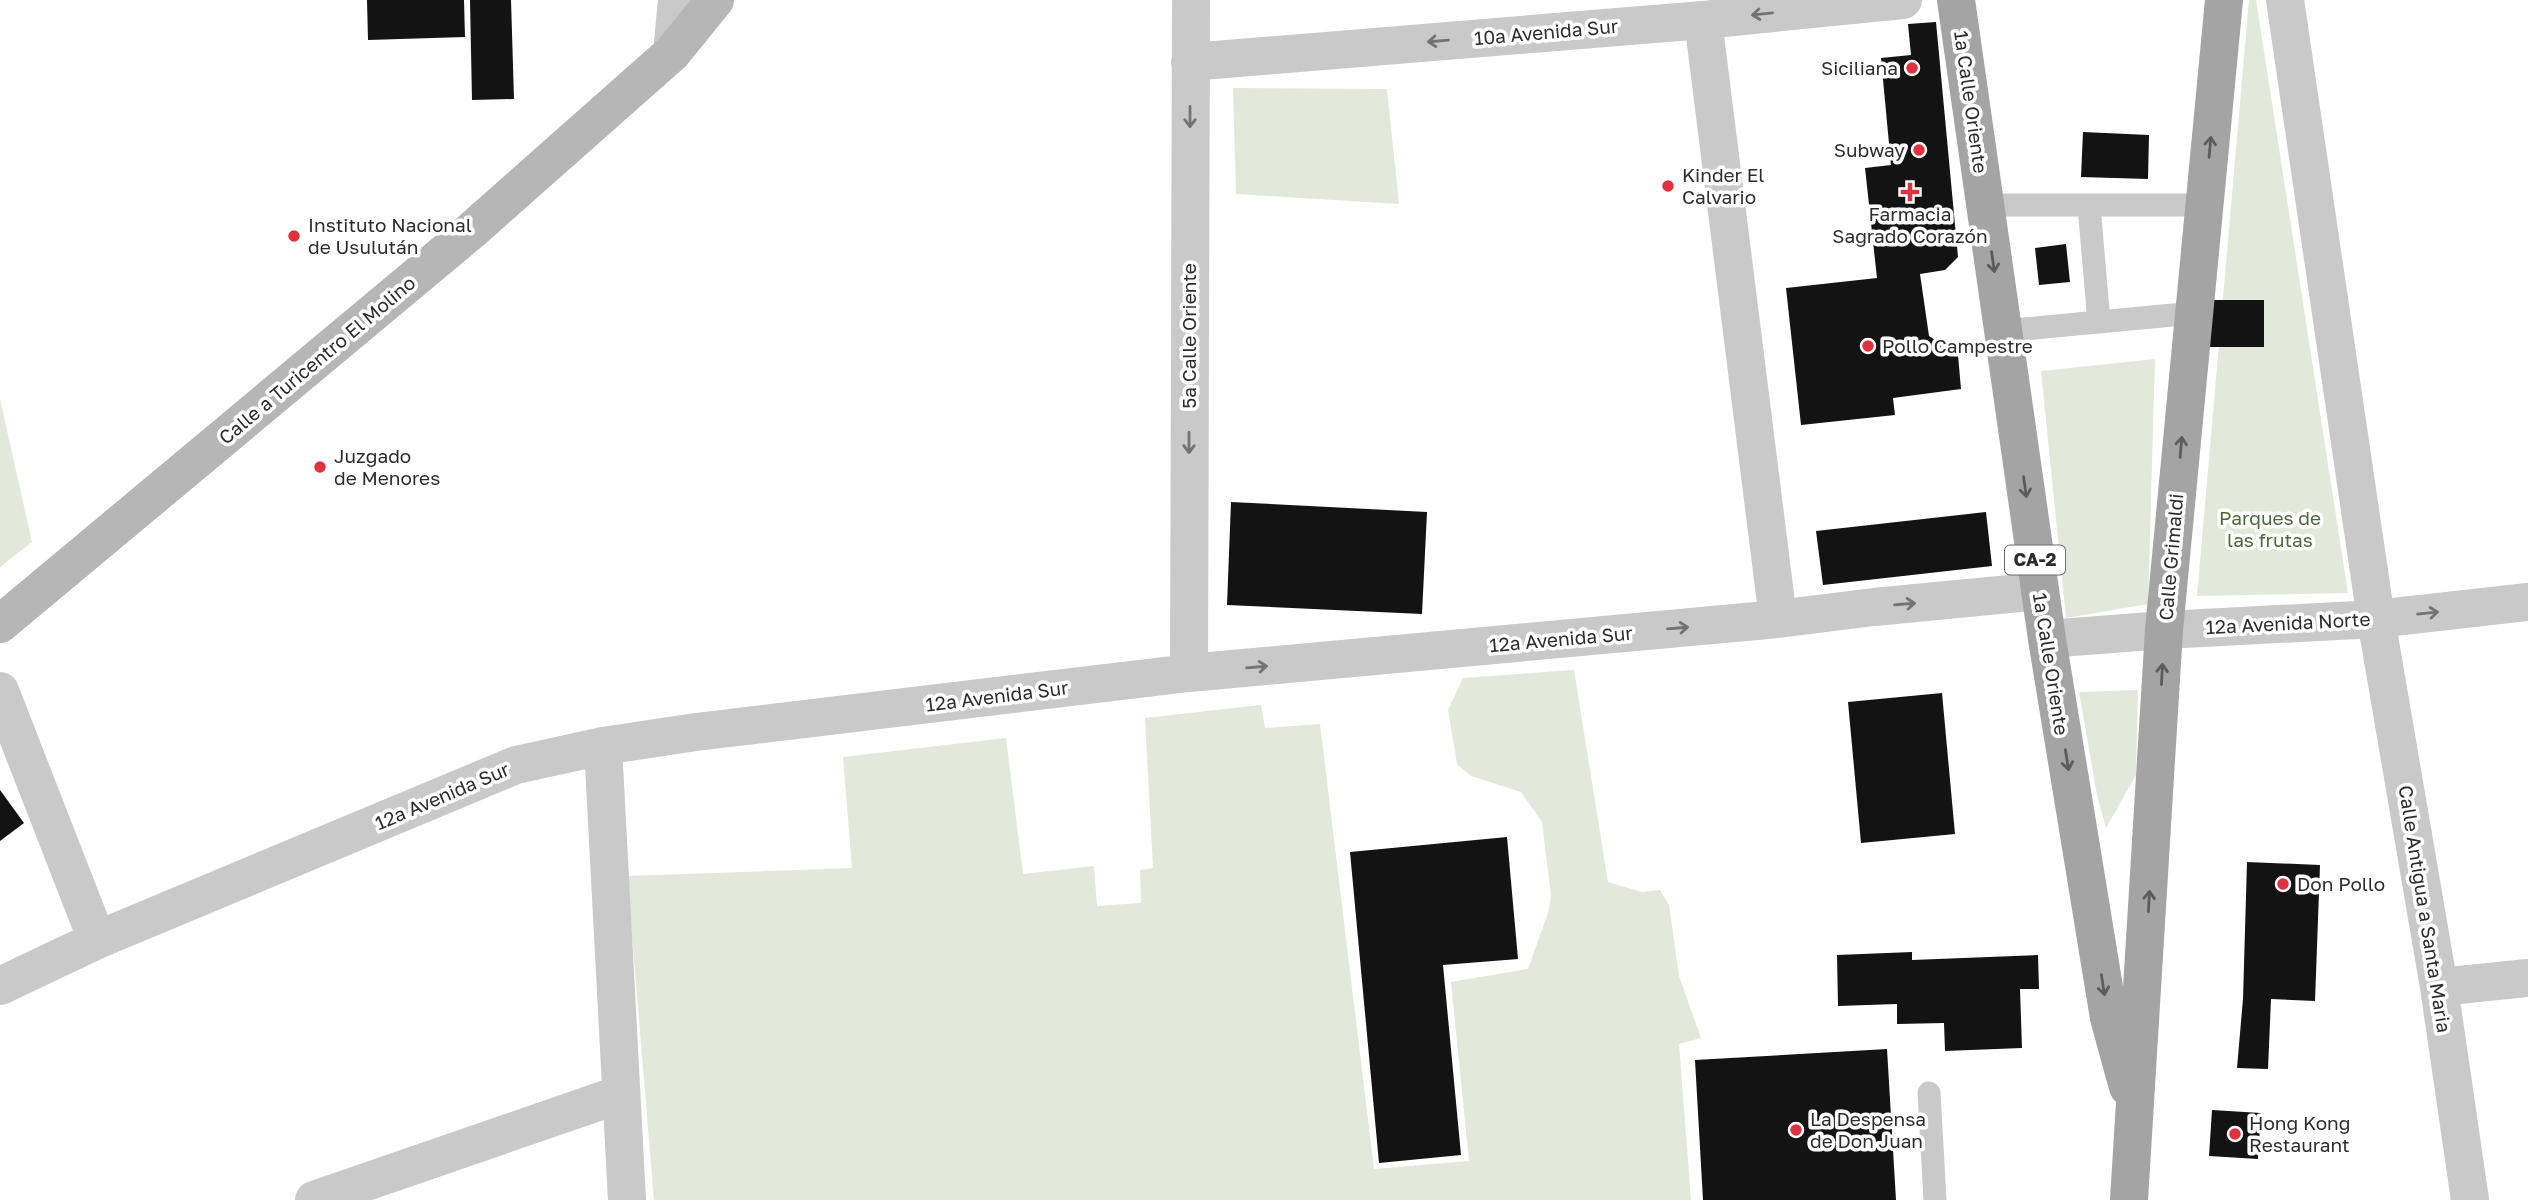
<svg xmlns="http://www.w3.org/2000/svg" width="2528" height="1200" viewBox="0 0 2528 1200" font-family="'Golos Text',sans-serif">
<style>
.green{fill:#e2e9da}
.building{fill:#131313}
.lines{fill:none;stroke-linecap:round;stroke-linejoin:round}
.lane{stroke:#c9c9c9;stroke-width:23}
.street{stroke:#c9c9c9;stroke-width:38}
.secondary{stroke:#b6b6b6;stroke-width:38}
.primary{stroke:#a4a4a4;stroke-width:38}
.oneway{stroke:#737373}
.oneway2{stroke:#5c5c5c}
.poi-dot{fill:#de333f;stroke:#fff;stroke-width:2.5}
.labels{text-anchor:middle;stroke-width:7;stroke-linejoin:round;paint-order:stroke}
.shield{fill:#fff;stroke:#6b6b6b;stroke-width:2}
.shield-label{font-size:18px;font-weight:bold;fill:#2c2c2c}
.street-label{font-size:19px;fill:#2c2c2c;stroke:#fff}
.poi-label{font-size:19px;fill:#2c2c2c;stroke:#fff;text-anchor:start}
.park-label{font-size:19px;fill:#4f663c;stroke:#fff}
</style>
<rect width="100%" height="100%" fill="#fff"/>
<path class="green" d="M2249 0H2256L2348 593 2197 596Z
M1233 88 1387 89 1399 204 1236 194Z
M2155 359 2148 604 2066 618 2041 371Z
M0 399 32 542 0 567Z
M1574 670 1608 882 1642 892 1660 890 1669 905 1679 976 1701 1038 1679 1044 1691 1200H654L627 876 852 868 843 757 1006 738 1023 874 1094 866 1097 906 1141 903 1140 870 1153 868 1145 718 1261 705 1265 728 1320 724 1374 1169 1469 1161 1451 982 1528 969 1548 913 1551 896 1542 822 1521 792 1471 776 1457 764 1448 710 1463 678Z
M2138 690 2136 775 2106 828 2097 795 2079 692Z"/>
<path class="building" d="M367 0H464L465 37 368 40Z
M470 0H511L514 99 472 100Z
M1936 22 1958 257 1945 270 1920 274 1929 336 1958 355 1961 389 1893 398 1895 415 1801 425 1786 288 1877 278 1865 168 1891 165 1881 58 1911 55 1908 24Z
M2083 132 2149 135 2148 179 2081 177Z
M2066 244 2070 282 2039 285 2035 248Z
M2206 300H2264V347H2206Z
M1231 502 1427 512 1422 614 1227 605Z
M1986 512 1992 566 1823 585 1816 531Z
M1942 693 1955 834 1861 843 1848 702Z
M0 790 24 823 0 841Z
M1507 837 1518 959 1443 965 1461 1155 1379 1163 1350 852Z
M2247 862 2320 865 2315 1001 2271 999 2268 1069 2237 1068 2243 999Z
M1912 952V960L2038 955 2039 989H2020L2022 1048 1945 1051 1944 1023 1897 1024V1004L1838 1006 1837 955Z
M1887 1049 1896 1200H1703L1695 1060Z
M2212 1110 2261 1113 2258 1159 2209 1156Z"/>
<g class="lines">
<path class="lane" d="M1985 205H2204
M2089 206 2099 322
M2003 331 2194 313
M1929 1093 1935 1200"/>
<path class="street" d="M2285 0 2376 619 2439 987 2470 1200
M1703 20 1778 619
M672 53 677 0
M1190 62 1703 20 1903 0
M2047 639 2164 630 2376 619 2528 602
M1189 673 1191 0
M0 691 97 940
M603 746 627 1200
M0 986 97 940 516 765 603 746 696 732 1189 673 1778 619 1874 607 2040 591
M2439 987 2528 978
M314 1200 621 1094"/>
<path class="secondary" d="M0 624 471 231 672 53 715 0"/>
<path class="primary" d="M1956 0 2047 639 2109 1018 2128 1087
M2129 1200 2164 630 2224 0"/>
</g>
<defs><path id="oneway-shaft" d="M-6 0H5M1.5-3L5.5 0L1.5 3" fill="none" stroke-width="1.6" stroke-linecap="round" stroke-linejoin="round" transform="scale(1.75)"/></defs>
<g class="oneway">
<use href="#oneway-shaft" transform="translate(1762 14) rotate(174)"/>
<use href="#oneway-shaft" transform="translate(1438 41) rotate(175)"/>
<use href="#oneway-shaft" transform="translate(1190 117) rotate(90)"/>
<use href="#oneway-shaft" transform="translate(1189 443) rotate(90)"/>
<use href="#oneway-shaft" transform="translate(1905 604) rotate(-5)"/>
<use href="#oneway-shaft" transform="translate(2428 613) rotate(-6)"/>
<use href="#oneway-shaft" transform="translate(1678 628) rotate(-5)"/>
<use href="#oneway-shaft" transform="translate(1257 667) rotate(-5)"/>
</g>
<g class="oneway2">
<use href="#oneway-shaft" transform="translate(2210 147) rotate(-85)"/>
<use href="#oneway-shaft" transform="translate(1993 262) rotate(82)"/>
<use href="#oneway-shaft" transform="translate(2181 447) rotate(-85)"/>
<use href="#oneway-shaft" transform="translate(2025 487) rotate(82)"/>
<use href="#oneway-shaft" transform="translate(2162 674) rotate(-87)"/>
<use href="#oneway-shaft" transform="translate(2067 760) rotate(81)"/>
<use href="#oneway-shaft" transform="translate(2149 901) rotate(-87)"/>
<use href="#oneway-shaft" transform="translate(2103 985) rotate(81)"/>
</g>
<g class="poi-dot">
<circle cx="1912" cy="68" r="7"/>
<circle cx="1919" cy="150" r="7"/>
<circle cx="1668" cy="186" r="7"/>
<path d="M1906.5 181.5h7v7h7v7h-7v7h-7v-7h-7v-7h7z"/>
<circle cx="294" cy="236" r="7"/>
<circle cx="1868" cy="346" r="7"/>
<circle cx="320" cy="467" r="7"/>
<circle cx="2283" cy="884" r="7"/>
<circle cx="1796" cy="1130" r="7"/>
<circle cx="2235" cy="1134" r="7"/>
</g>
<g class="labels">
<rect class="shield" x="2005" y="545.5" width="60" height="29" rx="5"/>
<g class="shield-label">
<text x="2035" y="566">CA-2</text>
</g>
<g class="street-label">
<text transform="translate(1546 32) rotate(-5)" y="7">10a Avenida Sur</text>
<text transform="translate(1971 102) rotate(82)" y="7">1a Calle Oriente</text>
<text transform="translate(1189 336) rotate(-90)" y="7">5a Calle Oriente</text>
<text transform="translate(317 360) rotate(-40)" y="7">Calle a Turicentro El Molino</text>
<text transform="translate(2171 557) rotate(-85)" y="7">Calle Grimaldi</text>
<text transform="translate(2288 623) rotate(-3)" y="7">12a Avenida Norte</text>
<text transform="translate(1561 639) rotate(-5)" y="7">12a Avenida Sur</text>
<text transform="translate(2051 664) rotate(81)" y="7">1a Calle Oriente</text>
<text transform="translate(997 696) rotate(-7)" y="7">12a Avenida Sur</text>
<text transform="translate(442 796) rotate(-23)" y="7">12a Avenida Sur</text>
<text transform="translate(2425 909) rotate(81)" y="7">Calle Antigua a Santa Maria</text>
</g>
<g class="poi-label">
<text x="1898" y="75" text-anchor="end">Siciliana</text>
<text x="1905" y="157" text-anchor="end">Subway</text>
<text x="1682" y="182">Kinder El<tspan x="1682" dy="22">Calvario</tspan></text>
<text x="1910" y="221" text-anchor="middle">Farmacia<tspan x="1910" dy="22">Sagrado Corazón</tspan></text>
<text x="308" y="232">Instituto Nacional<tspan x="308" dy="22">de Usulután</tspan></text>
<text x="1882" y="353">Pollo Campestre</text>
<text x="334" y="463">Juzgado<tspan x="334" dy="22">de Menores</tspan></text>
<text x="2297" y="891">Don Pollo</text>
<text x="1810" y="1126">La Despensa<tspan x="1810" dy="22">de Don Juan</tspan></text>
<text x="2249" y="1130">Hong Kong<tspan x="2249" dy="22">Restaurant</tspan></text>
</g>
<g class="park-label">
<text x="2270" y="525">Parques de<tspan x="2270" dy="22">las frutas</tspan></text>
</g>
</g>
</svg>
